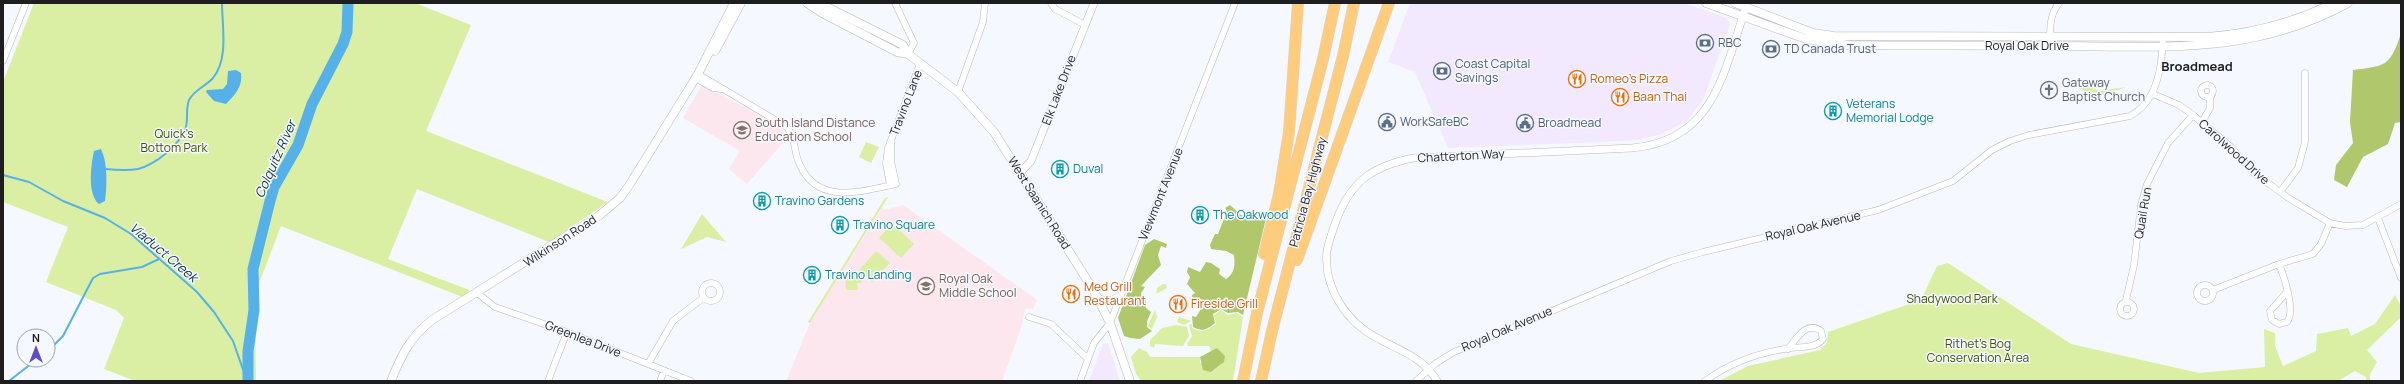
<svg xmlns="http://www.w3.org/2000/svg" width="2404" height="384" viewBox="0 0 2404 384" font-family="Manrope,sans-serif">
<style>
.commercial{fill:#f3e9fe}
.education{fill:#fce7ee}
.green{fill:#daefa3}
.forest{fill:#b0c76c}
.water{fill:#56b1e9}
.lines{fill:none;stroke-linecap:round;stroke-linejoin:round}
.stream{stroke:#56b1e9;stroke-width:2}
.river{stroke:#56b1e9;stroke-width:11}
.minor-casing{stroke:#b6b8be;stroke-width:7}
.tertiary-casing{stroke:#b6b8be;stroke-width:8}
.secondary-casing{stroke:#b6b8be;stroke-width:9}
.motorway-casing{stroke:#d6d6d7;stroke-width:12}
.minor{stroke:#fff;stroke-width:6}
.tertiary{stroke:#fff;stroke-width:7}
.secondary{stroke:#fff;stroke-width:8}
.motorway{stroke:#fecc7d;stroke-width:11}
.labels{text-anchor:middle;stroke-width:3;stroke-linejoin:round;paint-order:stroke}
.service-label{font-size:12px;fill:#4e5e75;stroke:#f5f8fe;text-anchor:start}
.street-label{font-size:12px;fill:#1e1e21;stroke:#f5f8fe}
.food-label{font-size:12px;fill:#c56008;stroke:#f5f8fe;text-anchor:start}
.worship-label{font-size:12px;fill:#5b616d;stroke:#f5f8fe;text-anchor:start}
.culture-label{font-size:12px;fill:#0d838f;stroke:#f5f8fe;text-anchor:start}
.education-label{font-size:12px;fill:#785e54;stroke:#f5f8fe;text-anchor:start}
.park-label{font-size:12px;fill:#43510e;stroke:#f5f8fe}
.neighbourhood-label{font-size:13px;font-weight:bold;fill:#1e1e21;stroke:#f5f8fe}
.water-label{font-size:13px;font-style:italic;fill:#0b334a;stroke:#f5f8fe}
</style>
<rect width="100%" height="100%" fill="#f5f8fe"/>
<path class="commercial" d="M1410 3H1683L1727 18 1730 25 1703 100 1688 120 1662 134 1637 140 1605 142 1448 148 1415 72 1388 62Z
M1108 343 1120 381H1089L1103 344Z"/>
<path class="education" d="M702 85 774 123 789 136 747 184 729 169 740 151 683 118Z
M903 205 1037 300 1033 309 1025 308 1022 325 1002 381H786L810 323 882 208 885 210Z"/>
<path class="green" d="M34 3H415L471 25 426 131 608 202 549 242 417 189 388 259 469 290 465 298 281 226 255 294 256 381H135L104 369 124 318 116 310 46 282 68 227 3 202V82Z
M2079 82 2100 91 2126 87 2112 92V94C2102 97 2081 94 2076 84Z
M866 142 879 147 871 163 859 157Z
M888 197 810 323 808 322 885 198Z
M702 214 726 242 707 237 681 249Z
M892 223 914 244 901 258 879 238Z
M876 251 890 263 872 282 859 270Z
M1948 263 2071 344 2199 373 2265 367 2264 329 2275 333V346L2283 366 2316 351 2317 334 2348 328 2351 336 2375 324 2395 295 2401 306V317L2367 350 2377 362 2370 374V381H2366V377L2355 371 2338 381H1719L1748 366 1820 350 1827 343 1828 332 1921 300 1937 266Z
M861 274 862 283H857L858 290H846L845 275Z
M1163 284H1166L1167 288 1156 294 1157 288Z
M1155 310 1157 317 1152 329 1148 326Z
M1221 310 1228 315 1237 313 1243 317 1233 381H1141L1136 374 1131 357 1139 348 1147 352 1150 357H1200V362L1211 372 1221 365 1217 348 1211 352 1209 346H1188L1187 344 1192 336 1189 325 1192 324V328C1203 333 1206 331 1216 324L1214 315Z
M1179 317 1191 321 1184 325 1177 322Z
M1176 325 1187 327 1189 336 1183 346 1155 344 1154 348 1150 346V340L1162 328Z"/>
<path class="forest" d="M2400 36 2401 122 2395 123 2388 144 2363 157 2347 187 2334 180 2336 165 2353 143 2350 122 2353 70C2384 66 2390 67 2400 36Z
M1230 205 1241 215 1255 219 1261 214H1267L1243 315 1238 312 1228 313 1221 309 1213 314 1215 323C1206 330 1203 332 1193 327L1192 316 1196 317 1201 309 1207 306 1193 302 1192 295 1195 293 1187 284 1190 277 1187 272 1188 267 1200 272 1206 262 1211 263 1220 269 1219 274 1226 279C1235 273 1235 265 1234 255L1226 251 1211 249 1210 245 1215 234H1218L1227 211 1225 208Z
M1154 239 1167 244 1166 248 1161 246 1158 255 1161 265 1141 286 1145 287 1141 293 1142 298 1146 301V308L1151 312 1147 321V327L1152 331 1140 339 1130 338 1124 336 1118 318 1145 245Z
M1217 348 1225 356 1224 362 1211 372 1203 370 1200 357Z"/>
<path class="water" d="M236 70 241 73C243 86 235 95 226 104L214 101 206 92 207 90 223 89 227 84 228 71Z
M101 149C108 163 107 186 105 201L99 204C87 194 91 165 94 151Z"/>
<g class="lines">
<path class="stream" d="M105 169C116 170 127 171 138 169 156 164 177 147 185 130 189 121 185 110 189 100 195 89 205 87 213 78 229 58 222 26 222 3
M3 175 29 182 63 201 105 218 131 234 197 292 214 312 233 341 247 381
M48 351 63 336 93 278 100 274 142 267 159 259
M9 381 36 360"/>
<path class="river" d="M248 381V351L254 310 253 269 270 201 274 187 298 145 312 104 343 44 347 32 348 3"/>
<g class="minor-casing">
<path id="minor" d="M895 3 914 43 908 54
M1051 3 1055 9 1085 25
M2050 46C2050 31 2049 15 2059 3
M3 61 26 3
M698 74 787 127C797 140 793 152 800 165 818 206 863 191 896 184L891 161V142
M695 78 713 88 721 89
M2201 91a6 6 0 1 1 12 0a6 6 0 1 1-12 0Z
M958 92 983 22 985 3
M2153 94 2179 105 2193 115 2231 147 2254 173 2287 197 2330 223 2345 226 2363 225 2401 204
M2202 122 2210 108V97
M890 185 886 163 888 148 920 64
M2280 192 2298 168 2305 142V73
M2378 218 2401 278
M2279 264C2284 276 2296 312 2287 322L2279 324 2272 320 2270 311 2287 292
M702 292a9 9 0 1 1 18 0a9 9 0 1 1-18 0Z
M2197 293a8 8 0 1 1 16 0a8 8 0 1 1-16 0Z
M2213 290 2279 264 2313 254 2321 244 2330 223
M477 293 495 307 567 332 691 381
M2126 300 2134 265 2141 205 2147 184 2168 143 2193 115
M2120 309a7 7 0 1 1 14 0a7 7 0 1 1-14 0Z
M1029 317 1051 324 1088 359
M648 364 673 321 703 298
M548 381 567 332
M660 381 664 371
M1080 381 1094 343 1110 323 1235 3
M1416 381 1436 363 1454 352 1671 261 1703 252 1878 210 1953 181 1992 150 2010 141 2029 135 2130 116C2158 101 2162 66 2163 37
M1705 381C1731 362 1760 352 1791 348 1802 347 1816 348 1823 339L1821 331C1807 320 1796 339 1788 349"/>
</g>
<g class="tertiary-casing">
<path id="tertiary" d="M1020 173 1031 161 1094 3
M1098 299 1110 301 1120 296
M1437 381C1424 358 1401 351 1379 339 1347 323 1323 288 1327 251 1329 239 1334 227 1338 216 1353 179 1375 166 1413 158L1632 148C1714 141 1723 74 1746 7"/>
</g>
<g class="secondary-casing">
<path id="secondary" d="M807 3 822 13 897 52 908 54
M815 3 827 7 903 45 908 54 958 92 994 132 1094 291 1110 323 1130 381
M1706 3 1806 39 1848 45C1917 46 1987 45 2056 46 2163 46 2251 56 2348 3
M1735 3 1813 33 1834 36 2207 37C2252 34 2293 23 2334 3
M715 51 741 3
M391 381C401 356 410 337 432 320L600 215 620 198 630 184 698 74 734 3"/>
</g>
<g class="motorway-casing">
<path id="motorway" d="M1264 254 1279 194 1289 132 1298 3
M1297 260 1389 3
M1243 381 1257 313 1323 59 1335 3
M1261 381 1272 331 1343 56 1354 3"/>
</g>
<use href="#minor" class="minor"/>
<use href="#tertiary" class="tertiary"/>
<use href="#secondary" class="secondary"/>
<use href="#motorway" class="motorway"/>
</g>
<defs>
<g id="bank-ring" transform="scale(0.9)"><circle r="9.5" fill="#f5f8fe" stroke="#5c6f8a" stroke-width="1.5"/><path d="M-6-4H6V4H-6ZM0-2.3a2.3 2.3 0 1 0 0 4.6a2.3 2.3 0 1 0 0-4.6Z" fill="#5c6f8a"/></g>
<g id="restaurant-ring" transform="scale(0.9)"><circle r="9.5" fill="#f5f8fe" stroke="#e8710a" stroke-width="1.5"/><path d="M-5-6h1v4h1v-4h1v4h1v-4h1v5L-1.5 .5V6h-2V.5L-5-1ZM5-6V6H3V1.5H1.5Q1.5-4 5-6Z" fill="#e8710a"/></g>
<g id="church-ring" transform="scale(0.9)"><circle r="9.5" fill="#f5f8fe" stroke="#6b7280" stroke-width="1.5"/><path d="M-1.2-6h2.4v3.5h3.3v2.4h-3.3V6h-2.4V-.1h-3.3v-2.4h3.3Z" fill="#6b7280"/></g>
<g id="building-ring" transform="scale(0.9)"><circle r="9.5" fill="#f5f8fe" stroke="#0f9aa8" stroke-width="1.5"/><path d="M-4-6H4V6H1V3H-1V6H-4ZM-2.5-4.3h1.7v1.8h-1.7ZM.8-4.3h1.7v1.8H.8ZM-2.5-1h1.7V.8h-1.7ZM.8-1h1.7V.8H.8Z" fill="#0f9aa8"/></g>
<g id="civic-ring" transform="scale(0.9)"><circle r="9.5" fill="#f5f8fe" stroke="#5c6f8a" stroke-width="1.5"/><path d="M-.6-6.5H3V-4.5H.6V-3L4-1V1h2V6H-6V1h2V-1L-.6-3ZM-1.2 2.5V6h2.4V2.5Z" fill="#5c6f8a"/></g>
<g id="school-ring" transform="scale(0.9)"><circle r="9.5" fill="#f5f8fe" stroke="#8d6e63" stroke-width="1.5"/><path d="M0-5L7-2L0 1L-7-2ZM-4 1L0 2.5L4 1V4Q0 6-4 4Z" fill="#8d6e63"/></g>
</defs>
<g fill-rule="evenodd">
<use href="#bank-ring" x="1705" y="43"/>
<use href="#bank-ring" x="1771" y="49"/>
<use href="#bank-ring" x="1442" y="71"/>
<use href="#restaurant-ring" x="1577" y="79"/>
<use href="#church-ring" x="2049" y="90"/>
<use href="#restaurant-ring" x="1620" y="97"/>
<use href="#building-ring" x="1833" y="111"/>
<use href="#civic-ring" x="1387" y="122"/>
<use href="#civic-ring" x="1525" y="123"/>
<use href="#school-ring" x="742" y="130"/>
<use href="#building-ring" x="1060" y="169"/>
<use href="#building-ring" x="762" y="201"/>
<use href="#building-ring" x="1200" y="215"/>
<use href="#building-ring" x="840" y="225"/>
<use href="#building-ring" x="812" y="275"/>
<use href="#school-ring" x="926" y="286"/>
<use href="#restaurant-ring" x="1071" y="294"/>
<use href="#restaurant-ring" x="1178" y="304"/>
</g>
<g class="labels">
<g class="service-label">
<text x="1718" y="47">RBC</text>
<text x="1784" y="53">TD Canada Trust</text>
<text x="1455" y="68">Coast Capital<tspan x="1455" dy="14">Savings</tspan></text>
<text x="1400" y="126">WorkSafeBC</text>
<text x="1538" y="127">Broadmead</text>
</g>
<g class="street-label">
<text x="2027" y="50">Royal Oak Drive</text>
<text transform="translate(1059 90) rotate(-69)" y="4">Elk Lake Drive</text>
<text transform="translate(906 103) rotate(-69)" y="4">Travino Lane</text>
<text transform="translate(2234 152) rotate(42)" y="4">Carolwood Drive</text>
<text transform="translate(1461 156) rotate(-3)" y="4">Chatterton Way</text>
<text transform="translate(1308 192) rotate(-75)" y="4">Patricia Bay Highway</text>
<text transform="translate(1161 194) rotate(-68)" y="4">Viewmont Avenue</text>
<text transform="translate(1039 203) rotate(58)" y="4">West Saanich Road</text>
<text transform="translate(2143 213) rotate(-80)" y="4">Quail Run</text>
<text transform="translate(1813 226) rotate(-13)" y="4">Royal Oak Avenue</text>
<text transform="translate(560 241) rotate(-33)" y="4">Wilkinson Road</text>
<text transform="translate(1507 329) rotate(-23)" y="4">Royal Oak Avenue</text>
<text transform="translate(583 339) rotate(21)" y="4">Greenlea Drive</text>
</g>
<g class="food-label">
<text x="1590" y="83">Romeo's Pizza</text>
<text x="1633" y="101">Baan Thai</text>
<text x="1084" y="291">Med Grill<tspan x="1084" dy="14">Restaurant</tspan></text>
<text x="1191" y="308">Fireside Grill</text>
</g>
<g class="worship-label">
<text x="2062" y="87">Gateway<tspan x="2062" dy="14">Baptist Church</tspan></text>
</g>
<g class="culture-label">
<text x="1846" y="108">Veterans<tspan x="1846" dy="14">Memorial Lodge</tspan></text>
<text x="1073" y="173">Duval</text>
<text x="775" y="205">Travino Gardens</text>
<text x="1213" y="219">The Oakwood</text>
<text x="853" y="229">Travino Square</text>
<text x="825" y="279">Travino Landing</text>
</g>
<g class="education-label">
<text x="755" y="127">South Island Distance<tspan x="755" dy="14">Education School</tspan></text>
<text x="939" y="283">Royal Oak<tspan x="939" dy="14">Middle School</tspan></text>
</g>
<g class="park-label">
<text x="174" y="138">Quick's<tspan x="174" dy="14">Bottom Park</tspan></text>
<text x="1952" y="303">Shadywood Park</text>
<text x="1978" y="348">Rithet's Bog<tspan x="1978" dy="14">Conservation Area</tspan></text>
</g>
<g class="neighbourhood-label">
<text x="2197" y="71">Broadmead</text>
</g>
<g class="water-label">
<text transform="translate(275 159) rotate(-66)" y="5">Colquitz River</text>
<text transform="translate(164 252) rotate(40)" y="5">Viaduct Creek</text>
</g>
</g>
<rect width="2404" height="384" fill="none" stroke="#1e1e21" stroke-width="8"/>
<g transform="translate(36 348)"><circle r="19" fill="#f5f8fe" stroke="#9fa1a6"/>
<path d="M0-3L7 15L0 10L-7 15Z" fill="#624bc4"/>
<text y="-6" font-size="11" font-weight="bold" text-anchor="middle" fill="#1e1e21">N</text>
</g>
</svg>
